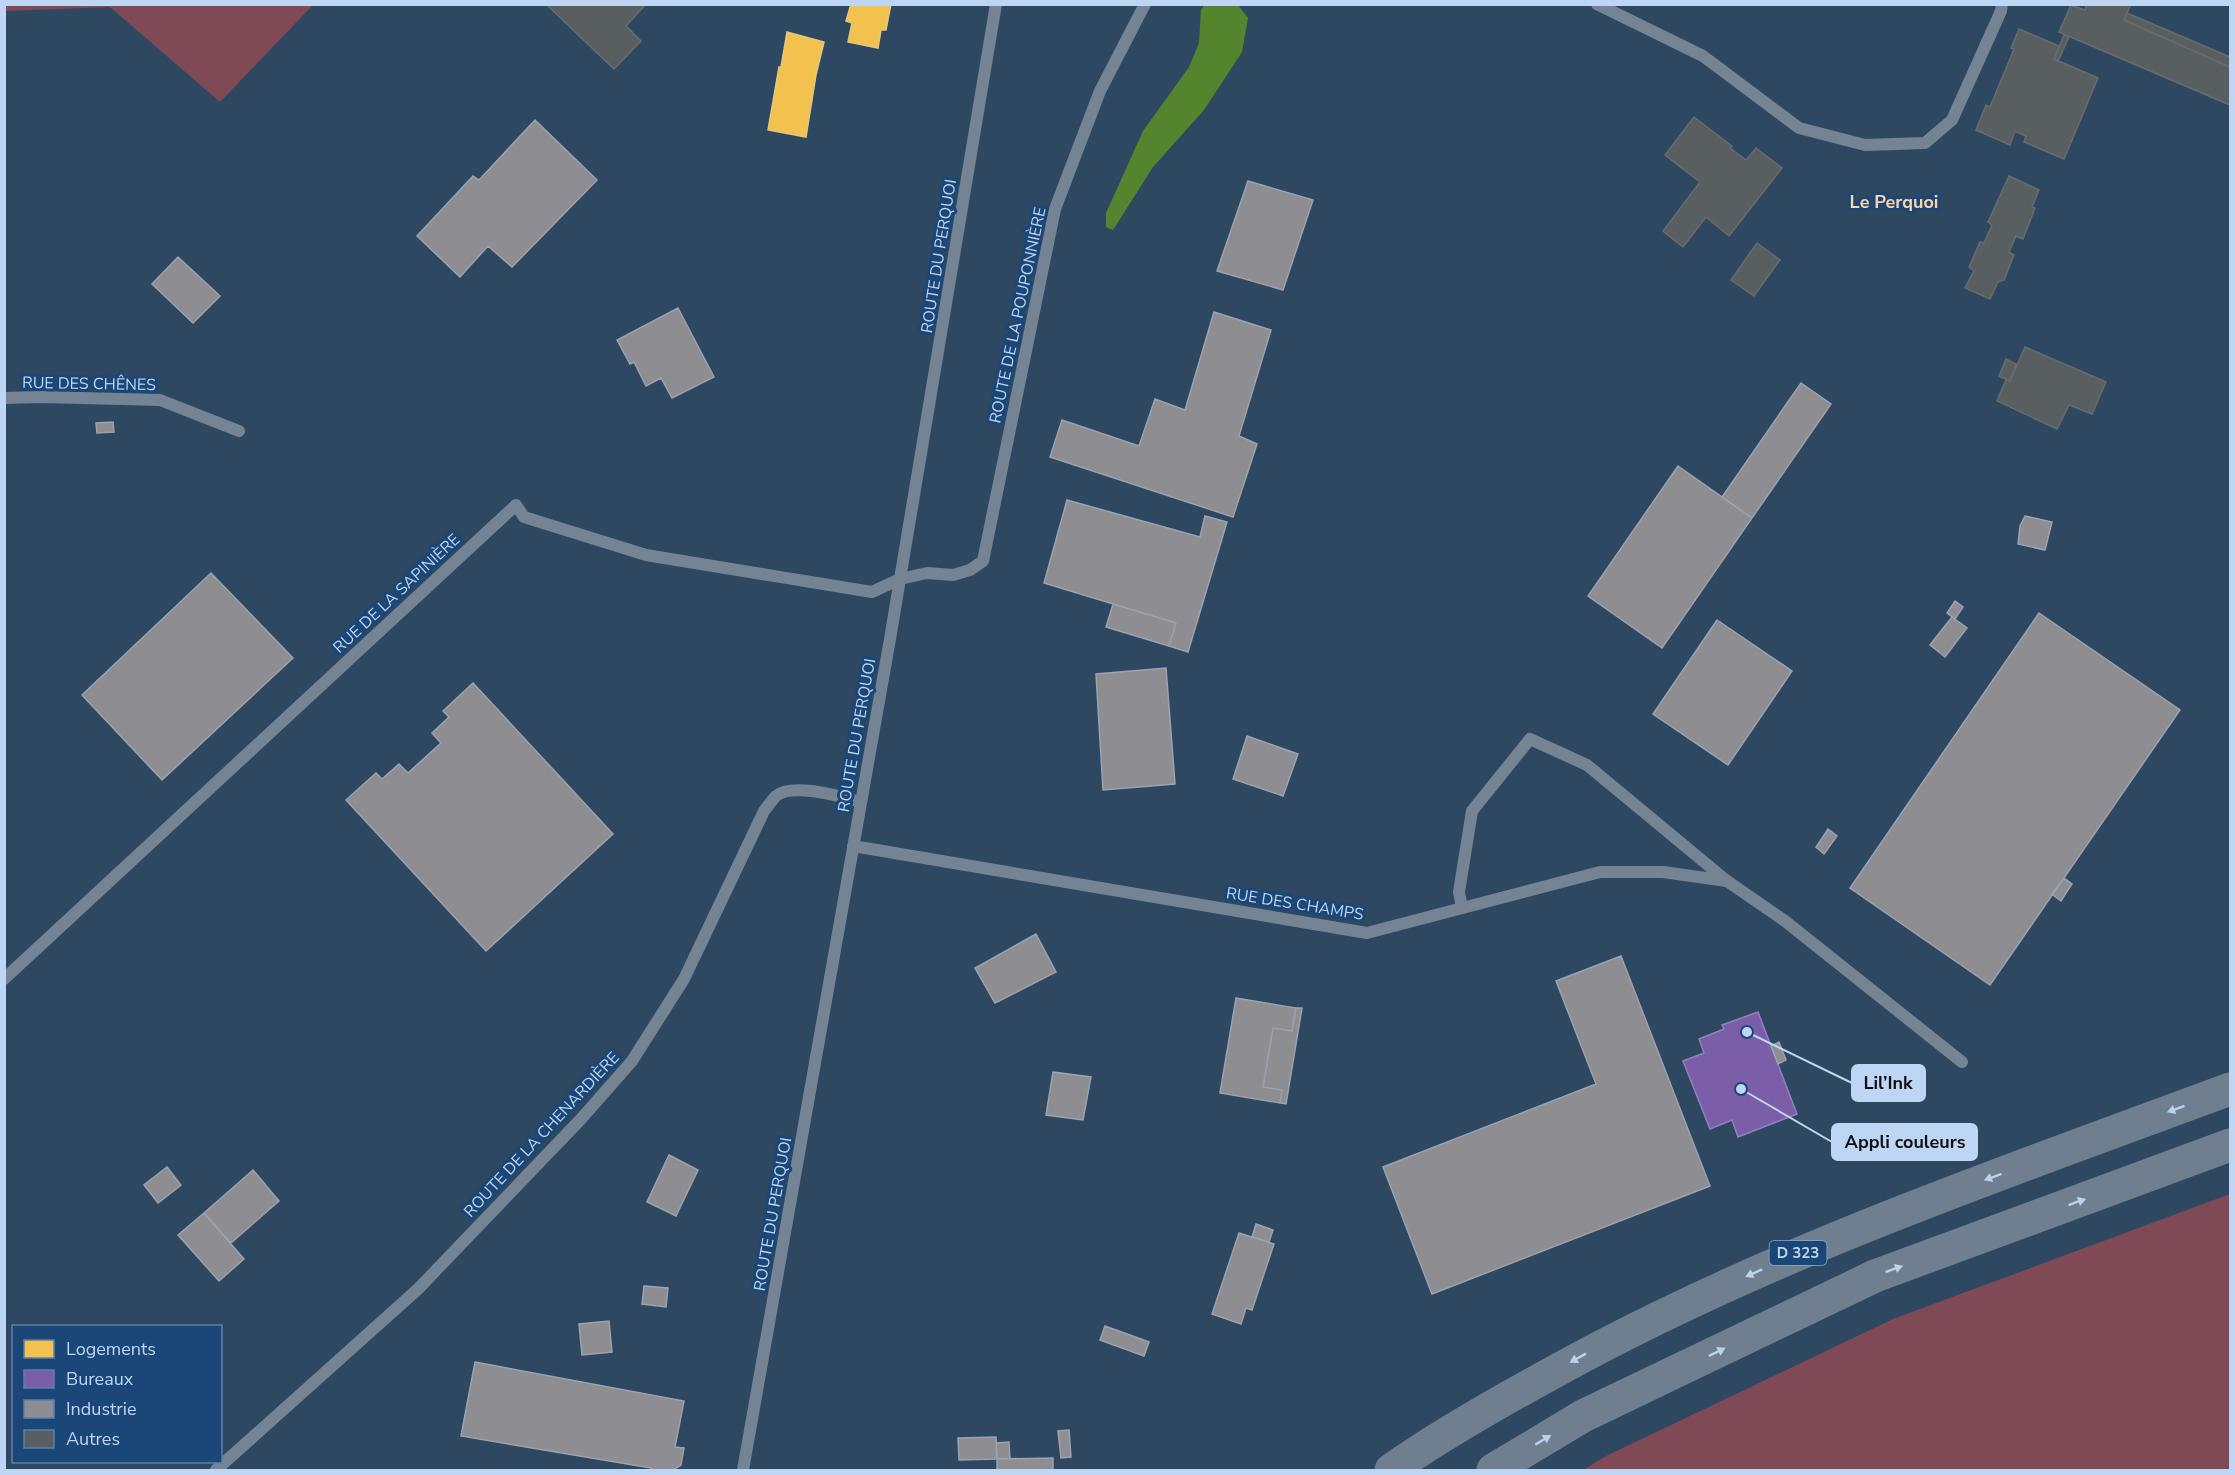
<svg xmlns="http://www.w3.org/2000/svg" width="2235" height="1475" viewBox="0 0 2235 1475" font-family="'Nunito Sans',sans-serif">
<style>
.green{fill:#7f4a55}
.water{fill:#55842e}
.homes{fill:#f2c14e;stroke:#e2c780;stroke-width:1.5}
.offices{fill:#7b5ea7;stroke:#8f82be;stroke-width:1.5}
.industry{fill:#8d8d92;stroke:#9ca3af;stroke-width:1.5}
.building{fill:#595e60;stroke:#686c6d;stroke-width:1.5}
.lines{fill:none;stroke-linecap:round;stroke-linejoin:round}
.lane{stroke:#758494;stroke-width:12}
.street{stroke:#758494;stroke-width:12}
.highway{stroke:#6f7f90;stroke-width:33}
.oneway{fill:#bad2ee}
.labels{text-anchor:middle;stroke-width:6;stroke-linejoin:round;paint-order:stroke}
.shield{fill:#1a4777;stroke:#8dabce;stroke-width:1.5}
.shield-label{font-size:15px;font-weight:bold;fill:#bed6f3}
.street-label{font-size:16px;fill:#bed6f3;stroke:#1a4777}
.neighbourhood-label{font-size:18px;font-weight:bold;fill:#fdd4a2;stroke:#1a4777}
.leader{fill:none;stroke:#bed6f3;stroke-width:2}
.callout-dot{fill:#bed6f3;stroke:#1a4777;stroke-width:2}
.callout{fill:#bed6f3;stroke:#bed6f3;stroke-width:2}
.callout-label{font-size:18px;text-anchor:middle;font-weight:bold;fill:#111}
</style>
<rect width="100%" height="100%" fill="#2f4862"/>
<path class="green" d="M4 5 5 4 313 5 220 102 110 7 5 11Z
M2230 1194V1470H1583L1606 1456 1893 1319Z"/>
<path class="water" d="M1205 4 1238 5 1248 18 1242 52 1204 110 1153 167 1113 230 1106 227V213L1143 131 1189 67 1199 43 1201 10Z"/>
<path class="homes" d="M851 4H891L886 30H881L878 48 848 42 852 23 846 21Z
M787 32 824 42 816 75 806 137 768 130 779 67H781Z"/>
<path class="offices" d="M1758 1012 1797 1114 1738 1137 1732 1120 1710 1129 1683 1061 1704 1053 1699 1039 1724 1029 1722 1025Z"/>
<path class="industry" d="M535 120 597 180 512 267 488 246 460 277 417 236 473 176 479 180Z
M1248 181 1313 200 1283 290 1217 271Z
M178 257 220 296 193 323 152 284Z
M678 308 714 377 672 398 661 378 646 386 634 362 630 364 617 340Z
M1214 312 1271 330 1239 436 1257 444 1233 517 1050 457 1062 420 1139 446 1155 399 1185 410Z
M1801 383 1831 404 1752 518 1722 497Z
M113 422 114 432 97 433 96 423Z
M1678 466 1752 518 1662 648 1588 596Z
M1067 500 1200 537 1205 516 1227 522 1188 652 1169 646 1176 623 1044 583Z
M2025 516 2052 522 2045 550 2018 544 2020 526Z
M211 573 293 658 162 780 82 695Z
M1955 601 1963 607 1955 619 1947 613Z
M1113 604 1176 623 1169 646 1106 627Z
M2039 613 2180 710 1990 985 1850 888Z
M1952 617 1967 628 1945 657 1930 645Z
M1717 620 1792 671 1728 765 1653 714Z
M1166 668 1175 784 1103 790 1096 674Z
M473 683 613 834 486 951 346 800 376 773 382 779 399 764 408 773 441 743 432 733 449 717 443 711Z
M1247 736 1298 754 1283 796 1233 779Z
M1828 829 1837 836 1824 854 1816 847Z
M2064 878 2072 884 2061 901 2052 894Z
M1036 934 1056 972 995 1003 975 968Z
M1621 956 1710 1186 1432 1294 1383 1167 1596 1084 1556 981Z
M1236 998 1296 1008 1292 1031 1273 1028 1263 1087 1282 1090 1280 1103 1220 1093Z
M1296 1008H1302L1286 1104 1280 1103 1282 1090 1263 1087 1273 1028 1292 1031Z
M1779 1042 1786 1060 1778 1064 1771 1046Z
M1053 1072 1091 1077 1083 1120 1046 1115Z
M669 1155 698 1170 676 1216 647 1202Z
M167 1167 181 1185 158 1203 144 1185Z
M253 1170 279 1201 231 1243 204 1213Z
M204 1213 244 1259 219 1281 178 1235Z
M1256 1224 1273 1230 1269 1242 1252 1237Z
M1239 1233 1274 1244 1252 1310 1246 1308 1241 1324 1212 1314Z
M644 1286 668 1288 666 1307 642 1304Z
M609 1321 612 1352 582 1355 579 1324Z
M1105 1326 1149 1342 1144 1356 1100 1340Z
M475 1362 684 1401 675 1447 684 1448 681 1465 673 1470H653L651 1468 461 1436Z
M1069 1430 1071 1457 1061 1458 1058 1431Z
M996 1437 997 1459 959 1460 958 1438Z
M1009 1442 1010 1459H997L996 1443Z
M1053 1458V1470H997V1459Z"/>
<path class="building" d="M550 4H646L626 26 641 41 614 69 548 6Z
M2087 4H2131L2124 20 2230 67V105L2059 32 2071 5 2085 10Z
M2127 13 2230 57V67L2124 20Z
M2019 29 2059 46 2054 59 2098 78 2064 159 2024 142 2026 136 2015 131 2010 145 1976 130 1986 105 1990 107 2014 49 2011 48Z
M2064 35 2069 37 2058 61 2054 59Z
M1694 117 1732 146 1730 148 1746 160 1756 148 1782 168 1729 236 1706 217 1683 247 1663 231 1700 182 1665 155Z
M2009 176 2039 190 2032 207 2035 208 2023 239 2016 236 2009 252 2014 255 2004 280 1998 282 1990 299 1965 288 1974 271 1969 267 1980 242 1984 243 1992 225 1988 222Z
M1757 243 1780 260 1754 296 1731 280Z
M2025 347 2106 382 2092 414 2069 405 2057 429 1997 401 2006 380 2010 381Z
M2006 359 2016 364 2010 381 1999 376Z"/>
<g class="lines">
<path class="lane" d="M1597 4 1703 56 1799 128 1865 145 1925 143 1952 120 2001 11 2002 4
M4 398 42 397 160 400 239 431
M1462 908 1459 892 1472 811 1530 739 1587 765 1727 881 1785 921 1962 1062"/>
<path class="street" d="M853 846 1367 933 1600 872H1663L1727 881
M4 979 516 505 524 517 646 555 872 592 900 579 927 573 953 575 970 570 983 561 1055 209 1100 91 1145 4
M216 1470 418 1289 581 1119 632 1061 684 979 764 811C768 806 772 800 776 796 792 782 842 797 861 802
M743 1470 890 639 996 4"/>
<path class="highway" d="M1391 1470C1442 1434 1499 1402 1554 1372 1769 1253 2001 1174 2230 1089
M1493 1470 1583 1416 1875 1276 2230 1145"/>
</g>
<defs><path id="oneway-solid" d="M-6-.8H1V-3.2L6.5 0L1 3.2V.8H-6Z" transform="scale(1.5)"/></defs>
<g class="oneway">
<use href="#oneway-solid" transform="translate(2176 1109) rotate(160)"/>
<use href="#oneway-solid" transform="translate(1993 1177) rotate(160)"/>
<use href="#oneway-solid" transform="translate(2077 1202) rotate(-20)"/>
<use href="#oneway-solid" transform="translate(1894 1269) rotate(-20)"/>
<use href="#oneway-solid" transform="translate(1754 1273) rotate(156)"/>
<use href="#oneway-solid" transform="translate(1717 1352) rotate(-26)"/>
<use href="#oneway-solid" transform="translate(1578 1358) rotate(151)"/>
<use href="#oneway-solid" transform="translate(1543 1440) rotate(-31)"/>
</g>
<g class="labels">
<rect class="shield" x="1769.5" y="1241" width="57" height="24" rx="4.5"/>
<g class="shield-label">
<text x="1798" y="1258">D 323</text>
</g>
<g class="street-label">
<text transform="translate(938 256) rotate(-81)" y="6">ROUTE DU PERQUOI</text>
<text transform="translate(1017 315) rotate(-78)" y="6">ROUTE DE LA POUPONNIÈRE</text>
<text transform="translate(89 383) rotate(1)" y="6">RUE DES CHÊNES</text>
<text transform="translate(396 593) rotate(-43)" y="6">RUE DE LA SAPINIÈRE</text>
<text transform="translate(856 735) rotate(-80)" y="6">ROUTE DU PERQUOI</text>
<text transform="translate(1295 903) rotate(9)" y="6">RUE DES CHAMPS</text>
<text transform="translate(541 1134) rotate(-47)" y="6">ROUTE DE LA CHENARDIÈRE</text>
<text transform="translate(772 1214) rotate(-80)" y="6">ROUTE DU PERQUOI</text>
</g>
<g class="neighbourhood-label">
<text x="1894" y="208">Le Perquoi</text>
</g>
</g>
<path class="leader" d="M1747 1032L1852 1083M1741 1089L1832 1142"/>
<g class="callout-dot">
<circle cx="1747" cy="1032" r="6"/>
<circle cx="1741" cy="1089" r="6"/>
</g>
<g class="callout">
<rect x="1852" y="1065" width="73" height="36" rx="6"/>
<rect x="1832" y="1124" width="145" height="36" rx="6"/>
</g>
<g class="callout-label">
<text x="1888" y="1089">Lil’Ink</text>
<text x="1905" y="1148">Appli couleurs</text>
</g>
<rect width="2235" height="1475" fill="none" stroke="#bed6f3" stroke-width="12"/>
<rect x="12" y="1325" width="210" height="138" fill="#1a4777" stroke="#5c80a9" stroke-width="1.5"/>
<rect x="24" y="1340" width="30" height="18" fill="#f2c14e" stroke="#5c80a9" stroke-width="1.5"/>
<text x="66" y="1355" font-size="18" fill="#bed6f3">Logements</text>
<rect x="24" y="1370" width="30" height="18" fill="#7b5ea7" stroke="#5c80a9" stroke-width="1.5"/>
<text x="66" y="1385" font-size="18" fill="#bed6f3">Bureaux</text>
<rect x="24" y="1400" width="30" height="18" fill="#8d8d92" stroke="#5c80a9" stroke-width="1.5"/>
<text x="66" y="1415" font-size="18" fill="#bed6f3">Industrie</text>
<rect x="24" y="1430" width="30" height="18" fill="#595e60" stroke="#5c80a9" stroke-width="1.5"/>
<text x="66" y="1445" font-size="18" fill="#bed6f3">Autres</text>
</svg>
